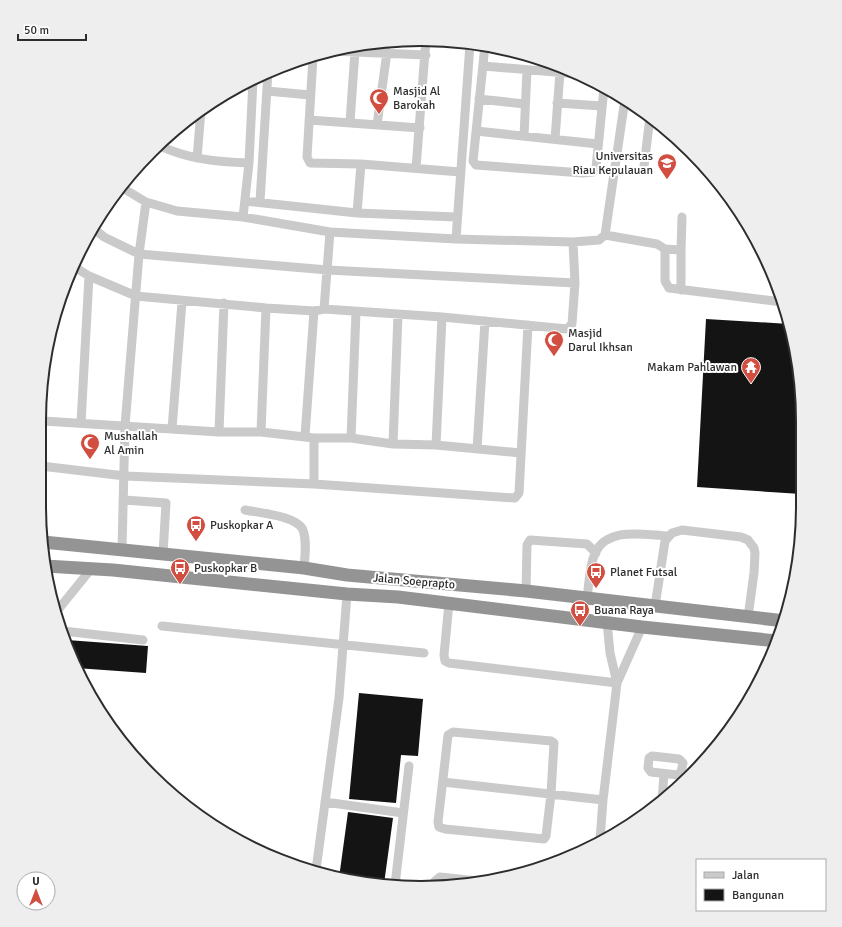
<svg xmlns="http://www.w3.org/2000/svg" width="842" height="927" viewBox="0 0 842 927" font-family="Signika,sans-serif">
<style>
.building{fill:#141414}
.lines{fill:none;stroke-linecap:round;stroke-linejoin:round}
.minor{stroke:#cacaca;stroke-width:9}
.highway{stroke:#949494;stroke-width:13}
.labels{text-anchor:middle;stroke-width:4;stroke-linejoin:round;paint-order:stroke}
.poi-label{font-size:12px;fill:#2d2d2d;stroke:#fff;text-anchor:start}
.street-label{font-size:12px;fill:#2d2d2d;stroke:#fff}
.rim{fill:none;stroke:#2d2d2d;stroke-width:2}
</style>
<rect width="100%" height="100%" fill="#fff"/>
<path class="building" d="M706 319 789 324 796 346 803 421 801 494 697 487Z
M67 640 148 646 146 673 76 668Z
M359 693 423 699 418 756 401 755 396 803 349 799Z
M348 812 393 818 384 884 346 881 339 878Z"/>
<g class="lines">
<path class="minor" d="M485 45 473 161 476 165 583 173 593 172 596 168 604 88
M331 51 426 55
M313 57 307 157 310 163 361 164 460 172
M483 66 578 74
M267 91 310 95
M479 99 525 104
M557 103 602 106
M309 120 420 128
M350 122 355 51
M377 125 387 52
M476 131 598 144
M524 136 527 70
M555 139 560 72
M158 145C187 159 217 162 249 163
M197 158 201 110
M644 166 650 117
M416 168 426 39
M121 187 146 202 177 211 243 217 330 232 456 239 573 242 599 240 605 235 625 99
M245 201 357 213 456 217
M260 201 268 72
M357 213 361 164
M243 217 249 163 253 80
M93 228 104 237 139 254 328 270 575 283
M605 235 657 244 665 249V281L669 288 782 302
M456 239 470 44
M665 249 681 250V290
M681 250 682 217
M73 266 89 276 136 296 266 308 314 311 324 309 442 317 567 329 572 324 575 283 573 242
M324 309 330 232
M43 421 219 432H261L314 438H351L393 444 436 445 521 453
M81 423 89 276
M172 429 182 302
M219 432 224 303
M261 432 266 308
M305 436 314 311
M314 438V484
M351 438 356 312
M393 444 398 315
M436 445 442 317
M477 449 485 321
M41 466 125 476 314 484 515 498 519 493 528 325
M124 500 166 503 163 554
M245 510C260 513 297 516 303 530 307 541 305 556 304 568
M122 549 125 426 139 254 146 202
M526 591 527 545 530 540 587 544 596 553
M587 599C589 584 589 567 595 553 608 526 644 535 668 536
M449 603 444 655 445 661 449 663 617 683
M655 606 665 541 672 533 682 530 741 537 748 540 754 548 755 553 754 573 748 617
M57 611 91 569
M162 626 424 653
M63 631 143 640
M617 683 642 627
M453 732 551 741 554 743 551 794 546 836 544 839 445 829 439 827 438 822 448 735Z
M652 756 679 759 683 763 681 772 678 775 651 772 648 768 649 758Z
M443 782 603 800
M662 801 664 774
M325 802 403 813
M600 840 603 800 617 683 610 653 607 622
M316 870 339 698 347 594
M395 885 409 766
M433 887 435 881 440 877 487 882"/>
<path class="highway" d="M43 542 304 568 347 575 526 591 785 621
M45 566 113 570 347 594 398 597 642 627 777 641"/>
</g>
<defs>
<g id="mosque-pin" transform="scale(1)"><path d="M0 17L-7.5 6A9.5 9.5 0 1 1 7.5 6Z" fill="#d24e40" stroke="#fff"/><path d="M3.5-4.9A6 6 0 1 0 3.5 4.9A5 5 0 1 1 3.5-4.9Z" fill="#fff"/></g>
<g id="university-pin" transform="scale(1)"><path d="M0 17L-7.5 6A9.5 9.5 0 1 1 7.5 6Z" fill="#d24e40" stroke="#fff"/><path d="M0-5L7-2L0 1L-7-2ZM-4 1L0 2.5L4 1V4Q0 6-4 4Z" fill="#fff"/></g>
<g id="temple-pin" transform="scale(1)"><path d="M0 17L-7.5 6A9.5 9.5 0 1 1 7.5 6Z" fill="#d24e40" stroke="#fff"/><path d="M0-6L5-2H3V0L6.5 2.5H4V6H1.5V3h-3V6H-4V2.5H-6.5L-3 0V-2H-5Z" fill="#fff"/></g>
<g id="bus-pin" transform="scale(1)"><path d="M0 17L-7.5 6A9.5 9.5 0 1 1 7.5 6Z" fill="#d24e40" stroke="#fff"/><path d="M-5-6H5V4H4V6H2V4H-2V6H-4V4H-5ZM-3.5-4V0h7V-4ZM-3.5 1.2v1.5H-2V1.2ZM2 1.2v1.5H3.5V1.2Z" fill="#fff"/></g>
</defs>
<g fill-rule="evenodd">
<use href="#mosque-pin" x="379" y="98"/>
<use href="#university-pin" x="667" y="163"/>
<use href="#mosque-pin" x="554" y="340"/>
<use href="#temple-pin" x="751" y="367"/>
<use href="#mosque-pin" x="90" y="443"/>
<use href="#bus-pin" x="196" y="525"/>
<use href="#bus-pin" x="180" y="568"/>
<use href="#bus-pin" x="596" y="572"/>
<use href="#bus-pin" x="580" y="610"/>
</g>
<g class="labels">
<g class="poi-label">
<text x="393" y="95">Masjid Al<tspan x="393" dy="14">Barokah</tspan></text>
<text x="653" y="160" text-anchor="end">Universitas<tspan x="653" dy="14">Riau Kepulauan</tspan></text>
<text x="568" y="337">Masjid<tspan x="568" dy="14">Darul Ikhsan</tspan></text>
<text x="737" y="371" text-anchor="end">Makam Pahlawan</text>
<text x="104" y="440">Mushallah<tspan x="104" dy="14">Al Amin</tspan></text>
<text x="210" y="529">Puskopkar A</text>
<text x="194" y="572">Puskopkar B</text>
<text x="610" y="576">Planet Futsal</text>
<text x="594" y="614">Buana Raya</text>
</g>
<g class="street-label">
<text transform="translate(414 581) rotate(5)" y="4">Jalan Soeprapto</text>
</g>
</g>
<path d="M0 0H842V927H0ZM421 46H421A375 375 0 0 1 796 421V506A375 375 0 0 1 421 881H421A375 375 0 0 1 46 506V421A375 375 0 0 1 421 46Z" fill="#eee" fill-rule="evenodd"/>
<path class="rim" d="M421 46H421A375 375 0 0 1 796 421V506A375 375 0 0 1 421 881H421A375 375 0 0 1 46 506V421A375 375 0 0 1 421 46Z"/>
<rect x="696" y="859" width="130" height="52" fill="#ffffff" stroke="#ababab"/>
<rect x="704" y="872" width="20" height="6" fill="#cacaca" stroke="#ababab"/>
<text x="732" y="879" font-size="12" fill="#2d2d2d">Jalan</text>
<rect x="704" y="889" width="20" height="12" fill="#141414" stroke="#ababab"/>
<text x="732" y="899" font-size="12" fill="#2d2d2d">Bangunan</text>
<g transform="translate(36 891)"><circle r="19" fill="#ffffff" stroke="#ababab"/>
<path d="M0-3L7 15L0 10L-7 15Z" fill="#d24e40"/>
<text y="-6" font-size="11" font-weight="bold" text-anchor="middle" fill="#2d2d2d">U</text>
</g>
<path d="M18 34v6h68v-6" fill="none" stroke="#2d2d2d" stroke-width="2"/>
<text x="24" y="34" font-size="12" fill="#2d2d2d" stroke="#ffffff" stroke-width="3" paint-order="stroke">50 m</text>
</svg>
